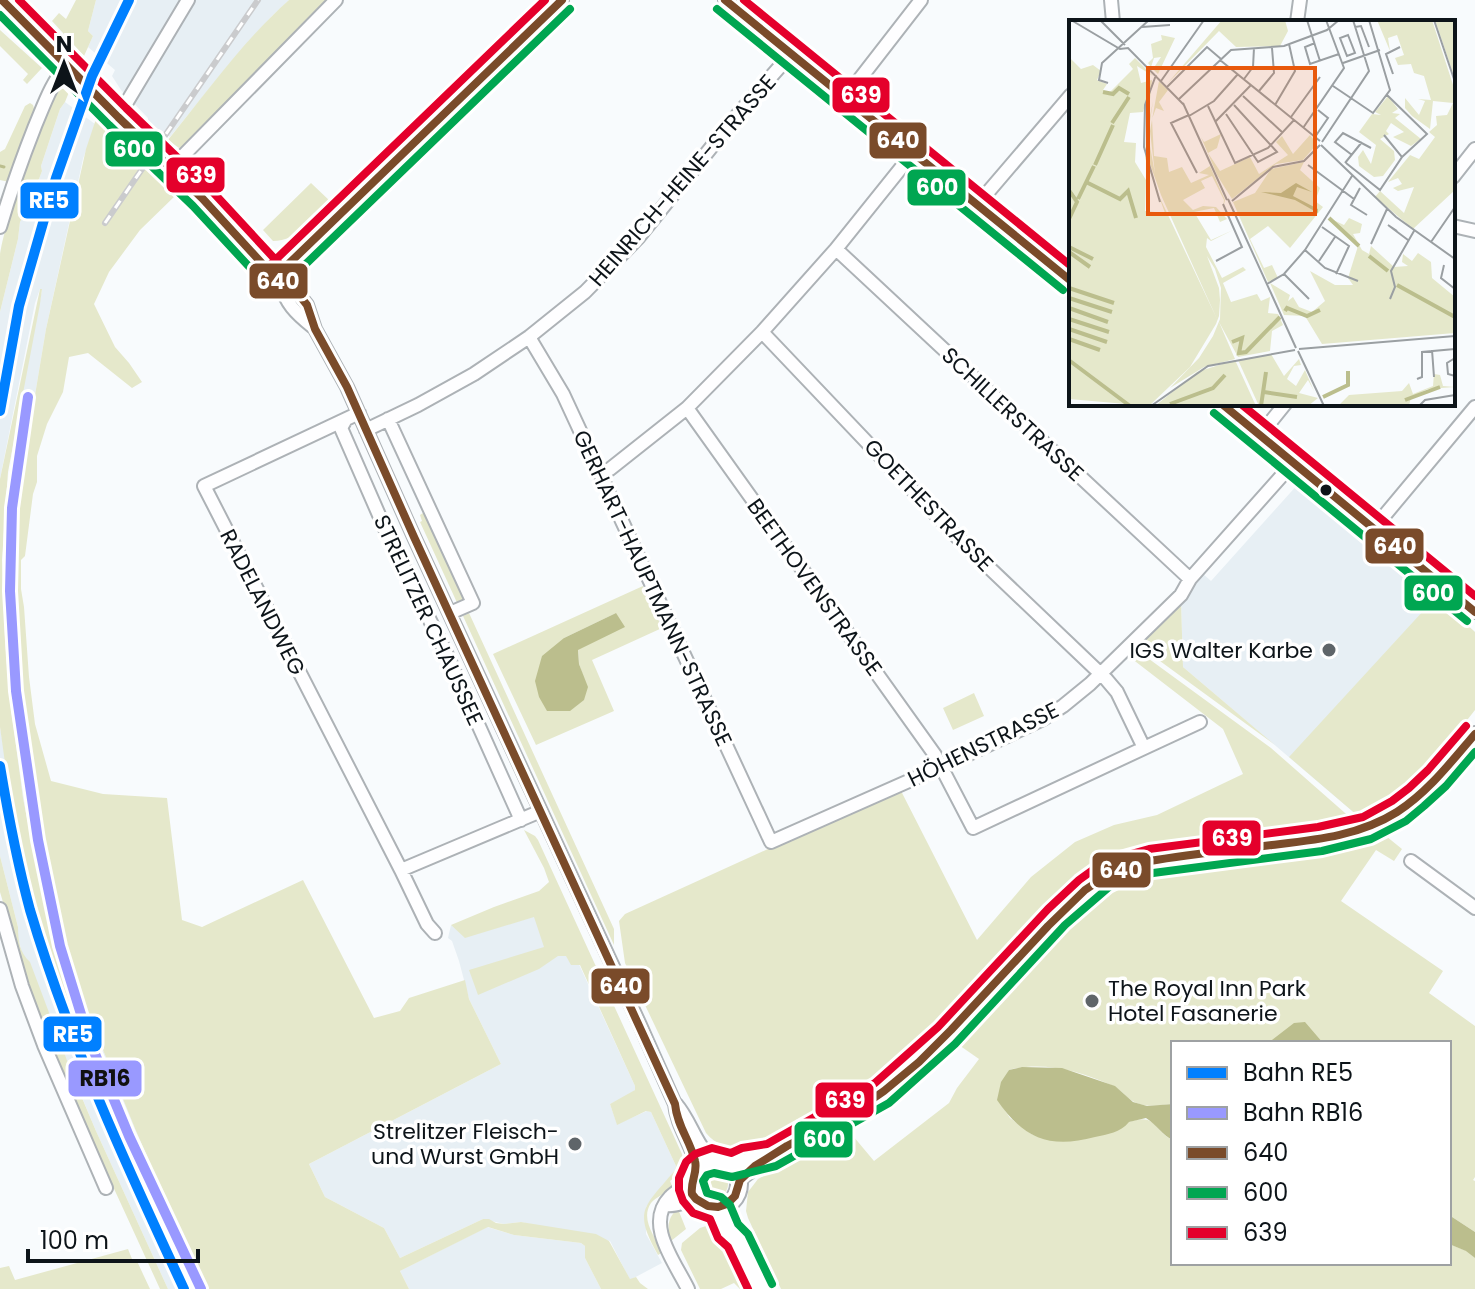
<svg xmlns="http://www.w3.org/2000/svg" width="1475" height="1289" viewBox="0 0 1475 1289" font-family="Poppins,sans-serif">
<style>
.built{fill:#e7eff4}
.green{fill:#e5e8cb;fill-rule:evenodd}
.water{fill:#bbbe8d}
.lines{fill:none;stroke-linecap:round;stroke-linejoin:round}
.stream{stroke:#bbbe8d;stroke-width:3}
.minor-casing{stroke:#adb2b6;stroke-width:16}
.tertiary-casing{stroke:#adb2b6;stroke-width:18}
.secondary-casing{stroke:#adb2b6;stroke-width:20}
.minor{stroke:#fefeff;stroke-width:12}
.tertiary{stroke:#fefeff;stroke-width:14}
.secondary{stroke:#fefeff;stroke-width:16}
.rail-casing{stroke:#cacbcd;stroke-width:6}
.rail{stroke:#fff;stroke-width:3;stroke-dasharray:9;stroke-linecap:butt}
.bus-1-casing{stroke:#fff;stroke-width:14}
.bus-2-casing{stroke:#fff;stroke-width:14}
.bus-3-casing{stroke:#fff;stroke-width:14}
.bus-1{stroke:#7a4b2a;stroke-width:8}
.bus-2{stroke:#00a651;stroke-width:8}
.bus-3{stroke:#e4002b;stroke-width:8}
.rail-1-casing{stroke:#fff;stroke-width:16}
.rail-2-casing{stroke:#fff;stroke-width:16}
.rail-1{stroke:#0080ff;stroke-width:10}
.rail-2{stroke:#99f;stroke-width:10}
.bus-dot{fill:#0d1419;stroke:#fff;stroke-width:3}
.poi-dot{fill:#5f6569;stroke:#fff;stroke-width:3}
.labels{text-anchor:middle;stroke-width:7;stroke-linejoin:round;paint-order:stroke}
.street-label{font-size:22px;fill:#0d1419;stroke:#fff}
.poi-label{font-size:22px;fill:#0d1419;stroke:#fff;text-anchor:end}
.inset-river{fill:none;stroke:#bbbe8d;stroke-width:4}
.inset-road{fill:none;stroke:#9a9fa2;stroke-width:2}
.view{fill:#e8590c;fill-opacity:0.15;stroke:#e8590c;stroke-width:4}
.inset-edge{fill:none;stroke:#0d1419;stroke-width:4}
.line-badge{stroke:#fff;stroke-width:3}
.badge-label{font-size:22px;text-anchor:middle;font-weight:bold;fill:#fff}
.pale-badge-label{font-size:22px;text-anchor:middle;font-weight:bold;fill:#111}
</style>
<rect width="100%" height="100%" fill="#f8fbfd"/>
<path class="built" d="M96 0H289L272 16 235 57 170 137 163 132 160 134 148 121V118L121 90 112 76 115 70 88 47 93 36 88 31Z
M65 102 95 124 83 159 46 329 22 473 15 561V591L28 733 43 838 55 902 64 943 77 986 136 1131 173 1216 209 1289H195L187 1273 125 1137 84 1038 67 989 44 903 23 798 14 736 5 638 3 590 5 507 14 436 42 290 40 289 35 303 0 479V312L18 239 20 222 26 212 33 185 39 179 42 171 41 166 60 109Z
M1299 483 1475 632 1358 816 1183 667 1181 601 1202 573 1211 581Z
M0 727 21 851 50 957 70 1018 114 1124 189 1289H168L96 1131 23 956 18 938V927L0 856Z
M554 910 635 1086V1090L631 1094 610 1104 617 1124 647 1111 651 1112 676 1166 675 1170 646 1207V1234L662 1263 630 1280 610 1241 521 1222 504 1224 483 1219 400 1258 384 1228 325 1197 309 1164 501 1064 469 999 459 961 452 941 448 938 451 925 466 937Z
M487 1227 514 1235 581 1243 585 1246V1258L601 1289H409L400 1271Z"/>
<path class="green" d="M76 0H96L88 31 93 36 84 56 52 21 59 13 66 19Z
M289 0H329L183 147 179 148 168 140C207 92 243 41 289 0Z
M0 30 42 68 27 84 23 80 28 74 0 46Z
M64 83 71 87 65 102 60 109 41 166 42 171 39 179 33 186 26 212 20 222 18 239 0 312C0 293 0 274 0 256 2 230 46 95 64 83Z
M30 103 33 105 35 112 9 182 0 180V152L5 149 25 106Z
M98 113 143 159 140 165 147 170 150 166 177 194 140 230 109 272 94 304 115 347 129 363 142 382 132 388 88 353 69 357 63 392 47 424 37 456V482L33 494 25 556 21 560V589L24 607 29 677 35 724 51 781 103 794 167 798 182 920 202 927 303 880 374 1018 400 1011 409 998 465 980 469 999 501 1064 309 1164 325 1197 384 1228 400 1258 483 1219H489L496 1223 504 1224 521 1222 596 1234 609 1241 630 1279 636 1277 640 1283 648 1289H601L585 1258V1246L581 1243 514 1235 488 1227 400 1271 409 1289H209L173 1216 136 1131 77 986 64 943 43 838 23 691 18 637 15 561 22 473 46 329 86 149Z
M311 183 331 202C314 218 298 241 273 241L263 230Z
M40 289H42L40 304 8 472 2 560 5 638 9 693 23 798 44 903 67 989 104 1088 195 1289H189C120 1149 58 1005 21 853 11 812 6 769 0 727V479Z
M424 507 467 603 459 607 420 522 422 521 420 515 423 513 421 508Z
M643 586 662 628 592 660 614 711 536 745 493 654ZM616 613 596 640 578 649 579 664 587 687 564 638Z
M1436 597 1475 632V710L1424 775 1408 790 1387 805 1368 815 1358 816 1289 757Z
M1181 601 1183 667 1275 745 1138 645Z
M469 613 614 929V945L463 616Z
M1134 648 1271 748 1353 820 1330 826 1128 854C1073 873 1028 930 990 972 960 1006 929 1039 896 1069 855 1105 800 1125 752 1149 735 1150 717 1147 706 1133L625 963 619 921 625 914 900 789 977 940 1031 877 1075 842 1114 825 1157 815 1243 774 1223 729 1127 655Z
M974 693 984 716 953 730 943 708Z
M524 830 535 836 538 840 682 1154C685 1168 681 1173 670 1181L673 1188C666 1193 656 1197 651 1203 640 1219 655 1238 663 1252L658 1255C632 1209 645 1207 675 1170L676 1166 651 1112 646 1111 617 1125 610 1104 635 1090V1086L580 965H571L566 956H558L539 969 478 995 469 970 544 947 534 917 465 938 451 925 494 907 539 891 549 882 544 868Z
M1381 832 1402 849 1394 861 1376 850 1341 901 1443 971 1429 993 1475 1026V1177L1473 1180 1475 1181V1232L1449 1215V1043H1173V1104C1159 1105 1144 1109 1131 1100 1124 1095 1119 1088 1111 1085 1079 1071 1043 1061 1009 1070L998 1100 1010 1118 1033 1135 1129 1122C1157 1112 1153 1131 1173 1140V1263H1449V1244L1467 1251 1475 1258V1289H781L748 1218 746 1211 748 1192 758 1179 848 1130 874 1161 949 1103 957 1088 979 1059 956 1043 1091 896 1121 878 1274 857 1334 846Z
M0 856 18 927C18 941 20 953 30 962L74 1079 96 1131 168 1289H160L77 1108 41 1024 24 974 0 892Z
M700 1184a14 14 0 1 1 28 0a14 14 0 1 1-28 0Z
M687 1206C700 1206 709 1208 715 1220L693 1218Z
M678 1209 686 1229 671 1241C667 1229 667 1217 678 1209Z
M738 1220 743 1222 775 1289H770Z
M706 1226 711 1227 717 1231 745 1289H740L734 1283 721 1289H700L681 1250 682 1243 700 1228Z
M128 1249 132 1259H136L150 1289H0V1268L9 1266 15 1280Z"/>
<path class="water" d="M616 613 625 627 578 650 579 664 588 687 584 700 570 711H547L539 697 535 681 542 656 564 638Z
M1305 1022 1323 1043H1268L1294 1023Z
M1022 1067 1062 1068 1115 1086 1133 1102 1147 1106 1173 1104V1140C1162 1135 1157 1125 1146 1118L1129 1122C1120 1133 1108 1134 1095 1137 1050 1149 1024 1139 997 1100L1001 1082 1009 1070Z
M1449 1215 1475 1232V1258L1466 1251 1449 1244Z"/>
<g class="lines">
<path class="stream" d="M0 166 4 167"/>
<g class="minor-casing">
<path id="minor" d="M2 0 118 117 202 198 279 282C287 304 294 312 313 327
M725 0 1071 281
M1111 0 1113 22
M1297 22 1300 0
M845 98 921 0
M118 117 188 0
M171 168 336 0
M1453 177 1475 149
M977 205 1071 95
M1453 226 1475 231
M0 227C10 193 22 159 35 126 44 105 51 83 67 65
M836 249 1190 579
M275 277 562 0
M279 282 296 291 307 305 315 329 347 387 414 537 640 1025 675 1104C677 1127 693 1145 697 1168
M529 337 563 394 771 842 954 761 1043 719 1063 706 1090 684 1181 595 1190 579 1294 462
M1222 404 1475 612
M687 408 935 755 973 828 1144 748 1117 692 1106 679 958 538 762 332
M359 413 204 486 401 870 427 924 435 933
M346 419 341 428 386 531 447 655 521 820
M388 419 473 603 450 613
M366 430 418 405 474 374 529 337 585 292 638 238 739 113 791 54
M1260 435 1285 404
M600 473 610 469 687 408 762 332 836 249 913 153
M1374 528 1475 407
M1144 748 1200 722
M1411 861 1475 908
M401 870 541 811
M0 909 22 986 44 1045 106 1188
M676 1104C691 1121 696 1147 714 1160
M665 1205C677 1207 685 1200 697 1200
M688 1289C675 1262 644 1224 670 1197 675 1191 685 1188 691 1182"/>
</g>
<g class="tertiary-casing">
<path id="tertiary" d="M730 1165 767 1156
M738 1182 743 1176 771 1155 882 1093 946 1036 1057 917 1087 889 1103 877 1117 870 1151 861 1320 839 1367 828 1399 811 1417 797 1437 778 1475 734"/>
</g>
<g class="secondary-casing">
<path id="secondary" d="M691 1184a24 24 0 1 1 48 0a24 24 0 1 1-48 0Z
M715 1208 720 1212 728 1231 738 1240 761 1289"/>
</g>
<use href="#minor" class="minor"/>
<use href="#tertiary" class="tertiary"/>
<use href="#secondary" class="secondary"/>
<g class="rail-casing">
<path id="rail" d="M105 223 258 0"/>
</g>
<use href="#rail" class="rail"/>
<g class="bus-1-casing">
<path id="bus-1" d="M2 0 118 117 202 198 279 282 296 291 307 305 315 329 347 387 414 537 675 1104C677 1126 690 1140 695 1161 698 1172 690 1182 692 1194L696 1199 708 1206 718 1207 727 1204 735 1196 740 1180 755 1166 787 1146 858 1109 884 1091 919 1062 951 1030 1048 926 1085 890 1109 874 1150 861C1190 854 1232 850 1272 845 1315 840 1359 836 1397 812 1428 792 1451 762 1475 734
M725 0 1071 281
M275 277 562 0
M1222 404 1475 612"/>
</g>
<g class="bus-2-casing">
<path id="bus-2" d="M717 9 1063 290
M0 15 109 125 193 206 266 285
M283 286 570 9
M1214 413 1467 621
M772 1284 748 1234 738 1224 730 1205 721 1197 707 1193 703 1181 707 1175 714 1173 732 1177 776 1166 889 1103 955 1044 1065 925 1109 887 1121 881 1153 873 1322 851 1371 839 1406 821 1424 806 1446 786 1475 752"/>
</g>
<g class="bus-3-casing">
<path id="bus-3" d="M19 0 126 108 210 189 284 269
M744 0 1071 266
M267 268 545 0
M1241 404 1475 596
M748 1289 728 1247 718 1238 710 1219 693 1213 683 1201 679 1190V1178L686 1162 695 1154 712 1148 731 1153 742 1148 767 1144 875 1083 938 1027 1048 909 1079 880 1097 867 1113 859 1149 849 1318 827 1363 817 1392 801 1409 788 1428 770 1466 726"/>
</g>
<use href="#bus-1" class="bus-1"/>
<use href="#bus-2" class="bus-2"/>
<use href="#bus-3" class="bus-3"/>
<g class="rail-1-casing">
<path id="rail-1" d="M0 411 19 306 56 178 92 76 129 0
M0 766C8 814 17 862 30 910 69 1041 126 1165 184 1289"/>
</g>
<g class="rail-2-casing">
<path id="rail-2" d="M28 397 12 508 10 591 16 691 38 840 60 946 88 1037 129 1136 201 1289"/>
</g>
<use href="#rail-1" class="rail-1"/>
<use href="#rail-2" class="rail-2"/>
</g>
<circle class="bus-dot" cx="1326" cy="490" r="7"/>
<g class="poi-dot">
<circle cx="1329" cy="650" r="8"/>
<circle cx="1092" cy="1001" r="8"/>
<circle cx="575" cy="1144" r="8"/>
</g>
<g class="labels">
<g class="street-label">
<text transform="translate(682 180) rotate(-49)" y="8">HEINRICH-HEINE-STRASSE</text>
<text transform="translate(1013 414) rotate(43)" y="8">SCHILLERSTRASSE</text>
<text transform="translate(929 505) rotate(46)" y="8">GOETHESTRASSE</text>
<text transform="translate(815 587) rotate(54)" y="8">BEETHOVENSTRASSE</text>
<text transform="translate(653 588) rotate(65)" y="8">GERHART-HAUPTMANN-STRASSE</text>
<text transform="translate(263 602) rotate(63)" y="8">RADELANDWEG</text>
<text transform="translate(429 620) rotate(65)" y="8">STRELITZER CHAUSSEE</text>
<text transform="translate(983 744) rotate(-26)" y="8">HÖHENSTRASSE</text>
</g>
<g class="poi-label">
<text x="1313" y="658">IGS Walter Karbe</text>
<text x="1108" y="996" text-anchor="start">The Royal Inn Park<tspan x="1108" dy="25">Hotel Fasanerie</tspan></text>
<text x="559" y="1139">Strelitzer Fleisch-<tspan x="559" dy="25">und Wurst GmbH</tspan></text>
</g>
</g>
<g transform="translate(1069 20)">
<rect width="386" height="386" fill="#f8fbfd"/>
<path d="M153 0H216L219 11 211 26 167 27 150 11 98 64ZM308 0H363L386 71V170L344 209 306 177 311 171 335 193 345 167 329 171 324 168 333 164 329 158 319 162 341 135 350 139 366 117 360 112 368 105 367 96 378 95 384 83 364 81 361 109 343 96 336 88V78L350 95 356 81 349 79 362 80 355 56 345 53 342 44 329 45 326 38 335 35 328 15 319 18 321 31ZM366 0H386V59ZM92 15 106 18 89 54 84 49 92 37 85 38 82 47 79 43 84 38 82 24 93 20ZM0 37 12 49 24 45 32 51 28 60 38 64 34 70 39 74 64 49 60 44 66 38 84 56 68 46 72 63 83 60 76 129 90 176 148 299 92 175 81 144 78 111 84 81 79 115 86 154 81 111 90 61 99 70 90 82 95 91 87 88 83 99 85 136 98 138 100 152 113 147 122 163 140 155 130 153 141 146 156 180 154 189 155 180 143 156 132 161 136 168 114 180 124 190 134 186 147 187 158 199 151 202 145 188 125 192 142 220 164 210 142 221 138 218 137 227 153 258 174 247 177 250 154 263 162 282 188 274 192 281 201 277 199 293 209 294 214 305 203 311 201 331 169 337 150 302 166 339 135 347 101 368 130 338 144 316 151 299 152 268 146 249 138 236 150 268 151 280 150 296 147 304 121 347 80 386 0 379V169L7 177 0 166ZM80 69 76 138 96 193 76 191 77 160 66 142 67 123 55 122 61 93 74 92ZM319 76 329 89 323 93 331 94 326 98 352 119 342 126 324 117 335 112 322 103 317 111 320 114 311 119 325 131 326 140 314 156 305 157 290 146 289 137 294 130 302 144 307 125 290 112 303 94 312 95 306 92ZM152 114 148 128 139 133 151 151 181 137 190 154 219 135 207 122 213 116 224 134 241 115 248 124 234 140 207 144 163 179 148 155 132 117 135 122ZM235 142 231 150 251 168 246 181 254 187 221 228 199 206 181 219 195 248 203 245 209 258 199 262 164 182 186 173 202 149ZM260 198 275 205 280 198 293 204 291 213 284 214 293 230 300 234 302 226 325 247 339 246 333 242 334 234 343 241 349 233 362 242 363 258 386 277V313L253 324 236 296 215 295 201 263 221 275 219 281 224 277 230 287 243 292 256 281 241 251 266 265H284L279 258 289 226ZM202 334 215 356 230 339 232 345 225 346 218 359 227 366 236 350 245 371 239 360 230 373 249 378 239 386H190L169 340ZM166 340 187 386H86L128 352ZM365 354 371 355 374 366 386 367 359 369 342 377 340 386H269L280 375 333 371 340 363 344 374 364 366Z" fill="#e5e8cb" fill-rule="evenodd"/>
<path d="M227 163 243 172 228 167 224 176 249 189V193L226 180 192 172 212 173Z" fill="#bbbe8d"/>
<path class="inset-river" d="M34 72 44 74 50 68 60 74M43 103 60 77M26 145 44 105M17 162 51 179 59 171 67 198M0 170 8 182 0 199M9 179 25 146M260 198 290 226M0 227 24 239M0 232 21 247M300 236 319 251M328 265 386 297M0 268 45 283M0 278 43 292M0 288 39 302M216 291 218 288 238 296 251 290M0 299 40 312M0 309 38 322M0 319 31 330M163 322 173 318 170 333 177 332 211 297M1 341 61 386M195 372 228 377M254 377 279 365V351M336 380 371 367M101 384 144 368 156 355M192 386 197 352"/>
<path class="inset-road" d="M2 0 51 29 59 28 115 85M31 0 56 25M238 0 251 41M365 0 386 62M73 7 101 5M286 7 292 6 300 27M279 15 286 33 278 36 271 18ZM246 23 236 27 241 44 270 34M151 40 251 121M274 43 311 30M324 54 317 34 331 27M87 55 76 85 75 127 91 182M175 59 184 47 185 28M92 61 135 0M39 63 30 60 33 43 80 0M264 66 304 93 321 70 300 0M98 67 138 27 152 39M190 71 205 53 203 28M318 75 358 114 333 137M174 76 214 113M110 79 162 30 215 26 258 10 270 0M114 83 158 180M206 85 226 51 220 24M139 86 166 143 199 128 225 100M157 94 189 142 208 132 165 85M120 95 102 103 128 153M120 96 145 81 169 54M222 97 251 57M147 101 182 65M234 108 275 48 257 0M246 117 259 98 249 90M253 122 300 51 284 0M252 125 327 197 386 239M283 135 266 122 274 113 302 128M276 143 293 122M277 143 311 170 333 137 315 115M239 145 285 179M291 168 282 185 298 195M163 181 204 147 235 141 251 125M163 188 159 179 227 328M253 207 280 226 267 254M328 211 319 205 339 220M362 222 386 187M302 224 318 189M236 230 256 248 289 261M147 241 173 227 154 184M250 241 266 217M375 245 372 258 386 269M215 254 240 279 237 276M198 264 215 254 236 230 283 156M321 279 326 267 322 251 345 211M230 329 386 316M363 330 365 357M229 331 255 386M386 338 378 343 379 354 386 356M348 359 353 357V332L386 329M82 386 139 346 226 330M350 386 356 380 386 375"/>
<path class="view" d="M79 48H246V194H79Z"/>
<rect width="386" height="386" class="inset-edge"/>
</g>
<g class="line-badge">
<rect x="831" y="76" width="60" height="38" rx="8" fill="#e4002b"/>
<rect x="868" y="121" width="60" height="39" rx="8" fill="#7a4b2a"/>
<rect x="104" y="130" width="60" height="38" rx="8" fill="#00a651"/>
<rect x="165" y="156" width="61" height="38" rx="8" fill="#e4002b"/>
<rect x="906" y="168" width="61" height="39" rx="8" fill="#00a651"/>
<rect x="19" y="181" width="61" height="39" rx="8" fill="#0080ff"/>
<rect x="248" y="262" width="61" height="38" rx="8" fill="#7a4b2a"/>
<rect x="1364" y="527" width="61" height="38" rx="8" fill="#7a4b2a"/>
<rect x="1403" y="574" width="61" height="38" rx="8" fill="#00a651"/>
<rect x="1201" y="819" width="61" height="38" rx="8" fill="#e4002b"/>
<rect x="1091" y="851" width="61" height="38" rx="8" fill="#7a4b2a"/>
<rect x="590" y="967" width="61" height="38" rx="8" fill="#7a4b2a"/>
<rect x="42" y="1015" width="61" height="38" rx="8" fill="#0080ff"/>
<rect x="67" y="1059" width="76" height="39" rx="8" fill="#99f"/>
<rect x="814" y="1081" width="61" height="38" rx="8" fill="#e4002b"/>
<rect x="793" y="1120" width="61" height="39" rx="8" fill="#00a651"/>
</g>
<g class="badge-label">
<text x="861" y="103">639</text>
<text x="898" y="148">640</text>
<text x="134" y="157">600</text>
<text x="196" y="183">639</text>
<text x="937" y="195">600</text>
<text x="49" y="208">RE5</text>
<text x="278" y="289">640</text>
<text x="1395" y="554">640</text>
<text x="1433" y="601">600</text>
<text x="1232" y="846">639</text>
<text x="1121" y="878">640</text>
<text x="621" y="994">640</text>
<text x="73" y="1042">RE5</text>
<text x="845" y="1108">639</text>
<text x="824" y="1147">600</text>
</g>
<g class="pale-badge-label">
<text x="105" y="1086">RB16</text>
</g>
<rect x="1171" y="1041" width="280" height="224" fill="#ffffff" stroke="#9ea1a3" stroke-width="2"/>
<rect x="1187" y="1067" width="40" height="12" fill="#0080ff" stroke="#9ea1a3" stroke-width="2"/>
<text x="1243" y="1081" font-size="24" fill="#0d1419">Bahn RE5</text>
<rect x="1187" y="1107" width="40" height="12" fill="#9999ff" stroke="#9ea1a3" stroke-width="2"/>
<text x="1243" y="1121" font-size="24" fill="#0d1419">Bahn RB16</text>
<rect x="1187" y="1147" width="40" height="12" fill="#7a4b2a" stroke="#9ea1a3" stroke-width="2"/>
<text x="1243" y="1161" font-size="24" fill="#0d1419">640</text>
<rect x="1187" y="1187" width="40" height="12" fill="#00a651" stroke="#9ea1a3" stroke-width="2"/>
<text x="1243" y="1201" font-size="24" fill="#0d1419">600</text>
<rect x="1187" y="1227" width="40" height="12" fill="#e4002b" stroke="#9ea1a3" stroke-width="2"/>
<text x="1243" y="1241" font-size="24" fill="#0d1419">639</text>
<g transform="translate(64 64)" stroke="#ffffff" stroke-width="6" paint-order="stroke">
<path d="M0-6L14 30L0 20L-14 30Z" fill="#0d1419"/>
<text y="-12" font-size="22" font-weight="bold" text-anchor="middle" fill="#0d1419">N</text>
</g>
<path d="M28 1249v12h170v-12" fill="none" stroke="#0d1419" stroke-width="4"/>
<text x="40" y="1249" font-size="24" fill="#0d1419" stroke="#ffffff" stroke-width="6" paint-order="stroke">100 m</text>
</svg>
